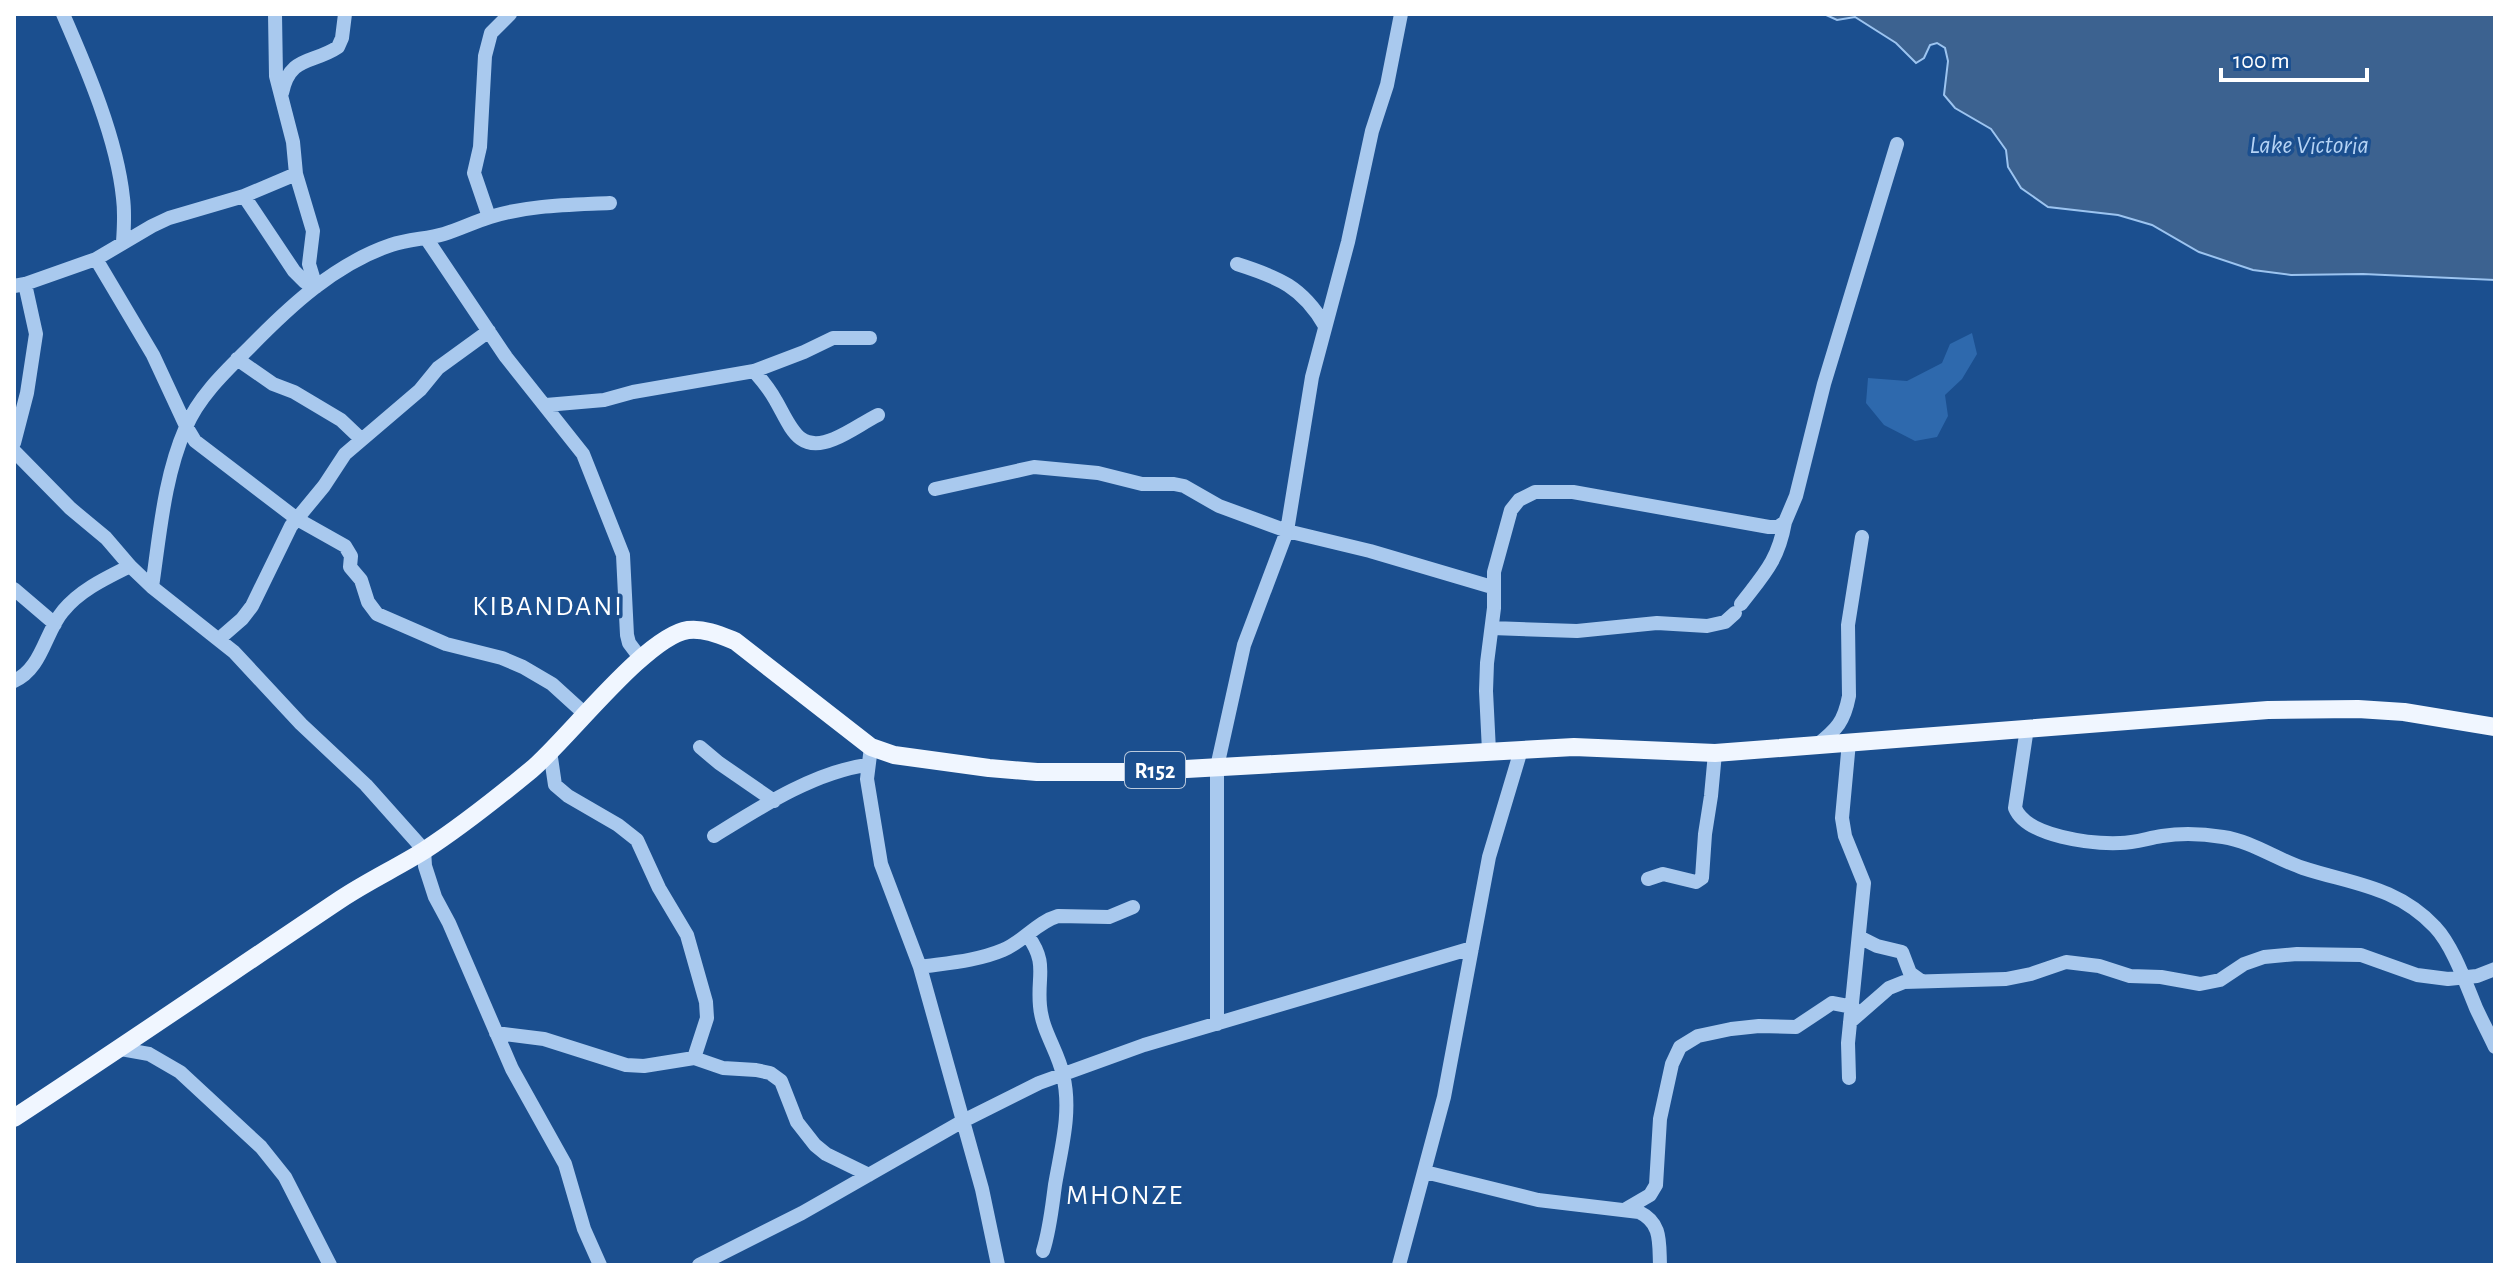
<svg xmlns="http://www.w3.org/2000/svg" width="2509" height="1279" viewBox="0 0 2509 1279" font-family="'Alegreya Sans',sans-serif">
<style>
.green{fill:#2e69ad}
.water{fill:#3c6290;stroke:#9cc4f0;stroke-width:2}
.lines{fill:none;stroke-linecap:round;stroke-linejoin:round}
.minor{stroke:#a9c9ee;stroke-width:14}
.major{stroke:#f0f6ff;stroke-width:18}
.labels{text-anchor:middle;stroke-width:7;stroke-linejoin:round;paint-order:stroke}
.shield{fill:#1b4f8f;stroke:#bbcadd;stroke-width:2}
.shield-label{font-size:22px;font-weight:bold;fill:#fff}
.water-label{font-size:26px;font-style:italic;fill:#b5d3f5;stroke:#1b4f8f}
.quarter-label{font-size:28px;letter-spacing:2px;fill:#fff;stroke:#1b4f8f}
</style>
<rect width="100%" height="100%" fill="#1b4f8f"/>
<path class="green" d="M1972 333 1977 354 1962 379 1945 395 1948 416 1937 437 1915 441 1884 425 1866 403 1868 378 1907 381 1942 363 1950 344Z"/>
<path class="water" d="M1824 14H2495V280L2363 274 2291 275 2253 270 2199 252 2152 225 2118 215 2048 207 2021 188 2008 167 2006 150 1991 129 1955 108 1944 95 1948 61 1945 48 1937 43 1930 45 1924 58 1916 63 1896 43 1855 17 1837 20Z"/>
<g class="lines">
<path class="minor" d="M63 14C87 69 117 139 123 198 125 213 124 228 123 242
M275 14 276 76 293 142 296 174 313 231 309 264 316 287
M282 93C290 55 313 64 338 47L342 38 345 14
M244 196 294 271 305 282 314 283
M489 217 474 173 480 147 485 56 491 33 510 14
M426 238 506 357 583 454 623 555 627 635 629 643 641 659
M96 259 153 355 186 426 195 441 297 519 345 546 351 556 350 567 361 580 368 602 377 614 446 644 502 658 523 667 552 684 585 714
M1237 264C1278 277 1303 287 1325 326
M14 286 25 284 96 259 152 226 169 218 244 196 296 174
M237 359 273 384 294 392 341 420 361 439
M754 371C762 380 770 390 776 401 791 427 798 454 834 439 849 433 864 422 878 415
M546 405 604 400 633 392 754 371 804 352 833 338H870
M14 443 27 393 36 334 25 284
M14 451 70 508 106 538 130 566 152 587 234 652 301 724 366 785 424 850 425 866 435 897 449 923 512 1069 565 1164 584 1229 600 1265
M935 489 1034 467 1098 473 1142 484H1174L1184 486 1219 506 1287 531 1370 551 1492 587
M152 587C160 533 164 477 186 427 199 396 226 371 250 347 290 306 335 264 391 245 408 239 427 239 444 234 460 229 474 222 490 217 528 205 570 205 610 203
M14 589 55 624
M1741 604C1764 574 1778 561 1785 522
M1492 628 1577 631 1657 623 1707 626 1725 622 1735 613
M219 639 242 619 252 606 291 526 324 486 345 454 420 390 438 368 489 331
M14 681C42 669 45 632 63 611 80 590 106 578 130 566
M2027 728 2015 808C2027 837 2092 844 2120 843 2135 843 2148 838 2162 836 2182 833 2204 834 2223 837 2251 841 2276 859 2303 868 2352 884 2396 886 2435 927 2453 946 2466 984 2476 1008 2482 1021 2489 1034 2495 1047
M1849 742 1842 818 1845 836 1864 883 1848 1043 1849 1078
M1817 745C1837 729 1844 722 1849 696L1848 625 1862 537
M700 747 719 763 774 801
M871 747 867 779 881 864 920 967 982 1189 998 1265
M550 751 555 785 568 796 618 825 637 840 659 888 687 935 706 1002 707 1018 694 1058
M1489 751 1486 691 1487 663 1494 608V572L1511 510 1519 500 1535 492H1573L1769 527H1778L1785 522 1796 496 1824 384 1897 144
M714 836C759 808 814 772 867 765
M1648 879 1663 874 1696 882 1702 878 1705 834 1711 796 1715 753
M1028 936C1048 964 1037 975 1040 1006 1042 1031 1058 1051 1063 1075 1072 1112 1061 1149 1055 1185 1052 1207 1050 1229 1043 1251
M1859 937 1877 946 1902 952 1910 973 1921 981
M920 967C947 963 977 961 1003 950 1023 942 1037 922 1058 916L1109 917 1133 907
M1850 1022 1889 988 1904 982 2006 979 2031 974 2066 962 2099 966 2130 976 2161 977 2200 984 2220 980 2244 964 2264 957 2297 954 2361 955 2417 975 2448 979 2477 976 2495 969
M1217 1024V767L1244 645 1287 531 1312 377 1348 242 1372 131 1387 85 1401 14
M496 1033 544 1039 626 1065 644 1066 694 1058 723 1068 756 1070 770 1073 781 1081 797 1122 815 1145 826 1154 869 1175
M121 1049 149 1054 180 1072 261 1147 285 1177 330 1265
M1425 1172 1538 1200 1639 1212C1662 1223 1659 1242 1660 1265
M1626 1209 1650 1195 1656 1185 1660 1119 1672 1064 1680 1047 1698 1036 1731 1029 1759 1026 1796 1027 1832 1003 1853 1007
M699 1265 802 1213 963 1121 1039 1083 1144 1045 1472 948
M1399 1265 1444 1097 1489 857 1521 750"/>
<path class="major" d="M14 1118C124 1046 232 972 341 899 368 881 398 867 425 850 462 826 497 798 531 770 567 740 646 636 688 630 704 628 720 635 735 641L871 747 894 755 989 768 1037 772H1133L1574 747 1715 753 2268 710 2358 709 2404 712 2495 727"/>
</g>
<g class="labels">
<rect class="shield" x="1125" y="752" width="60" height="36" rx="6"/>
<g class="shield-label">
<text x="1155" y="778">R152</text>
</g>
<g class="water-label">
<text x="2309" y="153">Lake Victoria</text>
</g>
<g class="quarter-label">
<text x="548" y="615">KIBANDANI</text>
<text x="1125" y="1204">MHONZE</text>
</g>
</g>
<rect width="2509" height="1279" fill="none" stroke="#ffffff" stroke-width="32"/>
<path d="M2221 68v12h146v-12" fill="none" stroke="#ffffff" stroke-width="4"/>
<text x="2233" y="68" font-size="24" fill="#ffffff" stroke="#1b4f8f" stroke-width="6" paint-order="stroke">100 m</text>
</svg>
